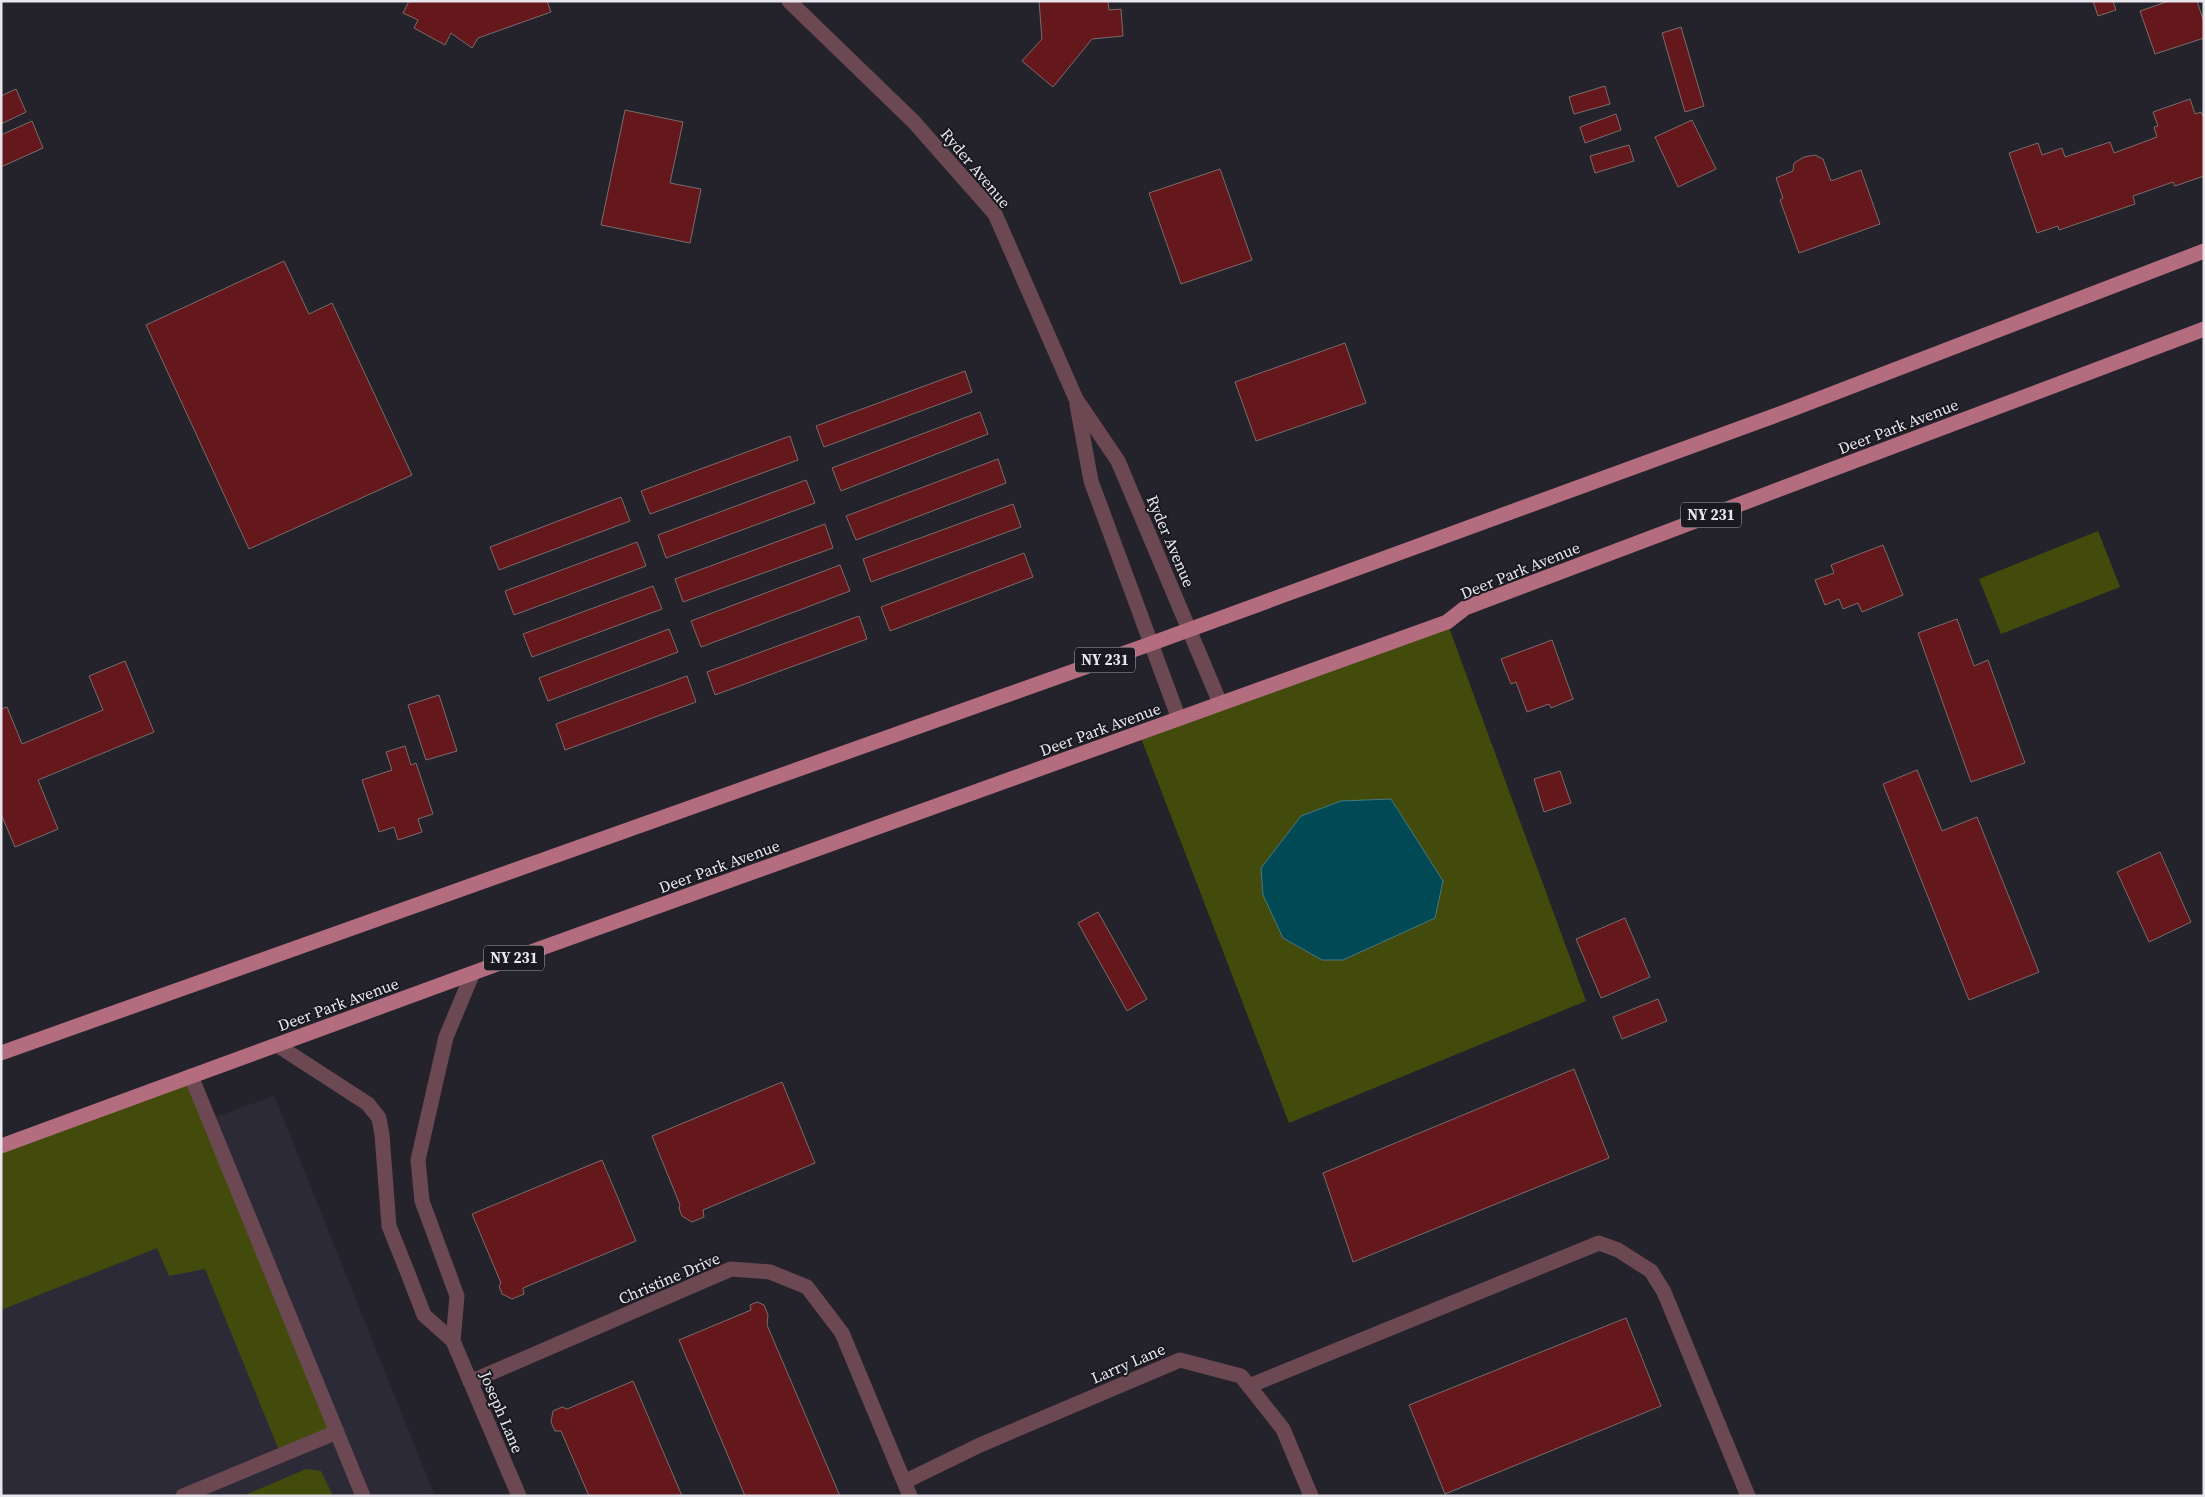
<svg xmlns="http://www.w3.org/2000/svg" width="2205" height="1497" viewBox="0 0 2205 1497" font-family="'Source Serif 4',serif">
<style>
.built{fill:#2d2a38}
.green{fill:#434b0c}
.water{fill:#014954;stroke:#467882}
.building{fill:#64181c;stroke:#796d6c}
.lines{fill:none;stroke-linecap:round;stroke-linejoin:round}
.minor{stroke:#6c4952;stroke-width:15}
.major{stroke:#b36d7f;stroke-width:15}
.labels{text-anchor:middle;stroke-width:4;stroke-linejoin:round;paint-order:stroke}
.shield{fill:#1a1920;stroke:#aaa8af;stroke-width:1}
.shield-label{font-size:15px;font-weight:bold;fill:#e7e6ec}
.street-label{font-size:16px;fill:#e7e6ec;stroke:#1a1920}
</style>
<rect width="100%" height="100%" fill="#24222a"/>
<path class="built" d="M274 1096 435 1496H1V1193Z"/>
<path class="green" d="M2098 531 2120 587 2001 634 1979 579Z
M1447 622 1586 1001 1289 1123 1139 733Z
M191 1076 332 1434 281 1455 205 1269 169 1276 157 1248 1 1310V1146Z
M306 1469 321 1471 333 1496H243Z"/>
<path class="water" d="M1391 799 1443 881 1435 918 1343 960H1322L1283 938 1263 895 1261 868 1301 816 1341 801Z"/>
<path class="building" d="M409 1H547L551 12 478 38 472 48 451 33 445 45 414 28 418 20 403 13Z
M1039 1H1108L1109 10 1121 9 1123 36 1092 39 1053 87 1022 61 1042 39Z
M2093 1H2113L2116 10 2098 16Z
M2169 1H2197L2204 22V38L2155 54 2140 11Z
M1681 27 1704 106 1685 112 1662 33Z
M1605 86 1610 104 1574 114 1569 97Z
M16 89 26 112 1 124V96Z
M2190 99 2195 114 2201 112 2204 119V176L2175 186 2173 182 2133 196 2135 204 2059 230 2058 226 2037 233 2009 153 2038 143 2042 155 2062 148 2065 157 2110 142 2114 153 2157 137 2154 127 2158 126 2153 112Z
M625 110 683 122 670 183 701 189 690 243 601 225Z
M1616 114 1621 130 1585 143 1580 127Z
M1692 120 1716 169 1678 187 1655 137Z
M32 121 43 148 1 167V135Z
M1629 145 1634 161 1595 173 1590 156Z
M1815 155 1823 159 1831 181 1861 170 1880 224 1799 253 1780 200 1783 198 1776 178 1793 171 1794 163 1804 157Z
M1220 169 1252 260 1181 284 1149 193Z
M284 261 309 314 332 303 412 475 249 549 146 325Z
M1345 343 1366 403 1256 441 1235 382Z
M965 371 972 392 824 447 816 426Z
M980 412 988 434 841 491 832 468Z
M790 436 798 460 650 514 641 491Z
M998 459 1006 483 856 540 846 516Z
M806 480 815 503 666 558 658 535Z
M621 497 630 521 499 570 490 547Z
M1013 504 1021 527 871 582 863 559Z
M825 524 833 548 683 602 675 579Z
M637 542 646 566 514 615 505 591Z
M1883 545 1903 595 1862 612 1858 603 1843 609 1839 599 1825 605 1815 580 1834 573 1831 565Z
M1024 553 1033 577 890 631 881 607Z
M840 565 850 591 701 647 691 621Z
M653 586 662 609 532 657 523 634Z
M859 616 867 639 715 695 707 672Z
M1957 619 1974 666 1988 660 2025 763 1971 782 1918 633Z
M669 629 678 652 548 701 539 678Z
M1552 640 1573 699 1551 708 1549 704 1527 712 1516 682 1511 684 1501 659Z
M125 661 154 732 38 780 58 829 15 847 1 814V709L7 707 22 744 103 710 89 676Z
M687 676 696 702 565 750 556 724Z
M439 695 457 751 426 760 408 705Z
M405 746 411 765 416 763 433 814 418 819 422 832 398 840 394 827 379 832 362 780 392 770 386 752Z
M1917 770 1942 831 1977 817 2039 972 1969 1000 1883 784Z
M1560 771 1571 803 1544 812 1534 779Z
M2160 852 2191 922 2149 942 2117 872Z
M1098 912 1147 999 1127 1011 1078 923Z
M1625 918 1650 977 1601 998 1576 939Z
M1658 999 1667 1021 1622 1039 1613 1017Z
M1574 1069 1609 1158 1353 1262 1323 1173Z
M782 1082 815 1163 703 1210 704 1217 692 1222 682 1216 679 1208 680 1205 652 1136Z
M602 1160 636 1241 523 1288 524 1294 512 1299 502 1294 499 1286 501 1283 472 1214Z
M757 1302 764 1305 768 1315 767 1325 840 1496H745L679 1340 751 1310 750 1305Z
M1626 1318 1661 1406 1445 1494 1409 1405Z
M633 1381 682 1496H589L561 1431H555L551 1422 553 1411 562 1407 567 1409Z"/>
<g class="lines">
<path class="minor" d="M789 1 914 122 995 214 1076 399 1118 461 1220 703
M1077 405 1091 481 1179 719
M277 1045 368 1104 379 1118 382 1135 389 1226 407 1271 424 1315 453 1341 519 1496
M191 1076 363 1496
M453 1341 457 1296 422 1201 418 1160 446 1037 472 975
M470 1382 731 1269 770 1272 807 1287 842 1333 910 1496
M1249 1386 1599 1243 1618 1250 1651 1271 1664 1292 1748 1496
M904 1482 980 1445 1180 1360 1241 1376 1283 1429 1311 1496
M183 1496 337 1432"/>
<path class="major" d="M1 1053 1150 644 1790 410 2204 251
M1 1146 500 963 1447 622 1465 608 2204 329"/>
</g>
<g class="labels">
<g class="shield">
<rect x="1681" y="502.5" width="60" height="25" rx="4"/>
<rect x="1075" y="647.5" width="60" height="25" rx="4"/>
<rect x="484" y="945.5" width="60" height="25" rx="4"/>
</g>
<g class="shield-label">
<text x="1711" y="520">NY 231</text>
<text x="1105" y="665">NY 231</text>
<text x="514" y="963">NY 231</text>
</g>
<g class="street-label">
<text transform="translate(976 168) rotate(50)" y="6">Ryder Avenue</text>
<text transform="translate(1898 426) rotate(-21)" y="6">Deer Park Avenue</text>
<text transform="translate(1171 541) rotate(67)" y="6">Ryder Avenue</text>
<text transform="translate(1520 570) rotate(-22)" y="6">Deer Park Avenue</text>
<text transform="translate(1100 729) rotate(-20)" y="6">Deer Park Avenue</text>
<text transform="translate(719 866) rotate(-20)" y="6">Deer Park Avenue</text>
<text transform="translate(338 1004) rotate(-20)" y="6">Deer Park Avenue</text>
<text transform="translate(669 1278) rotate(-23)" y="6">Christine Drive</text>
<text transform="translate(1128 1363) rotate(-23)" y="6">Larry Lane</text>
<text transform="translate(502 1412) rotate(67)" y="6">Joseph Lane</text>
</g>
</g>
<rect width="2205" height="1497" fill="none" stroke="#e7e6ec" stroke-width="5"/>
</svg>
